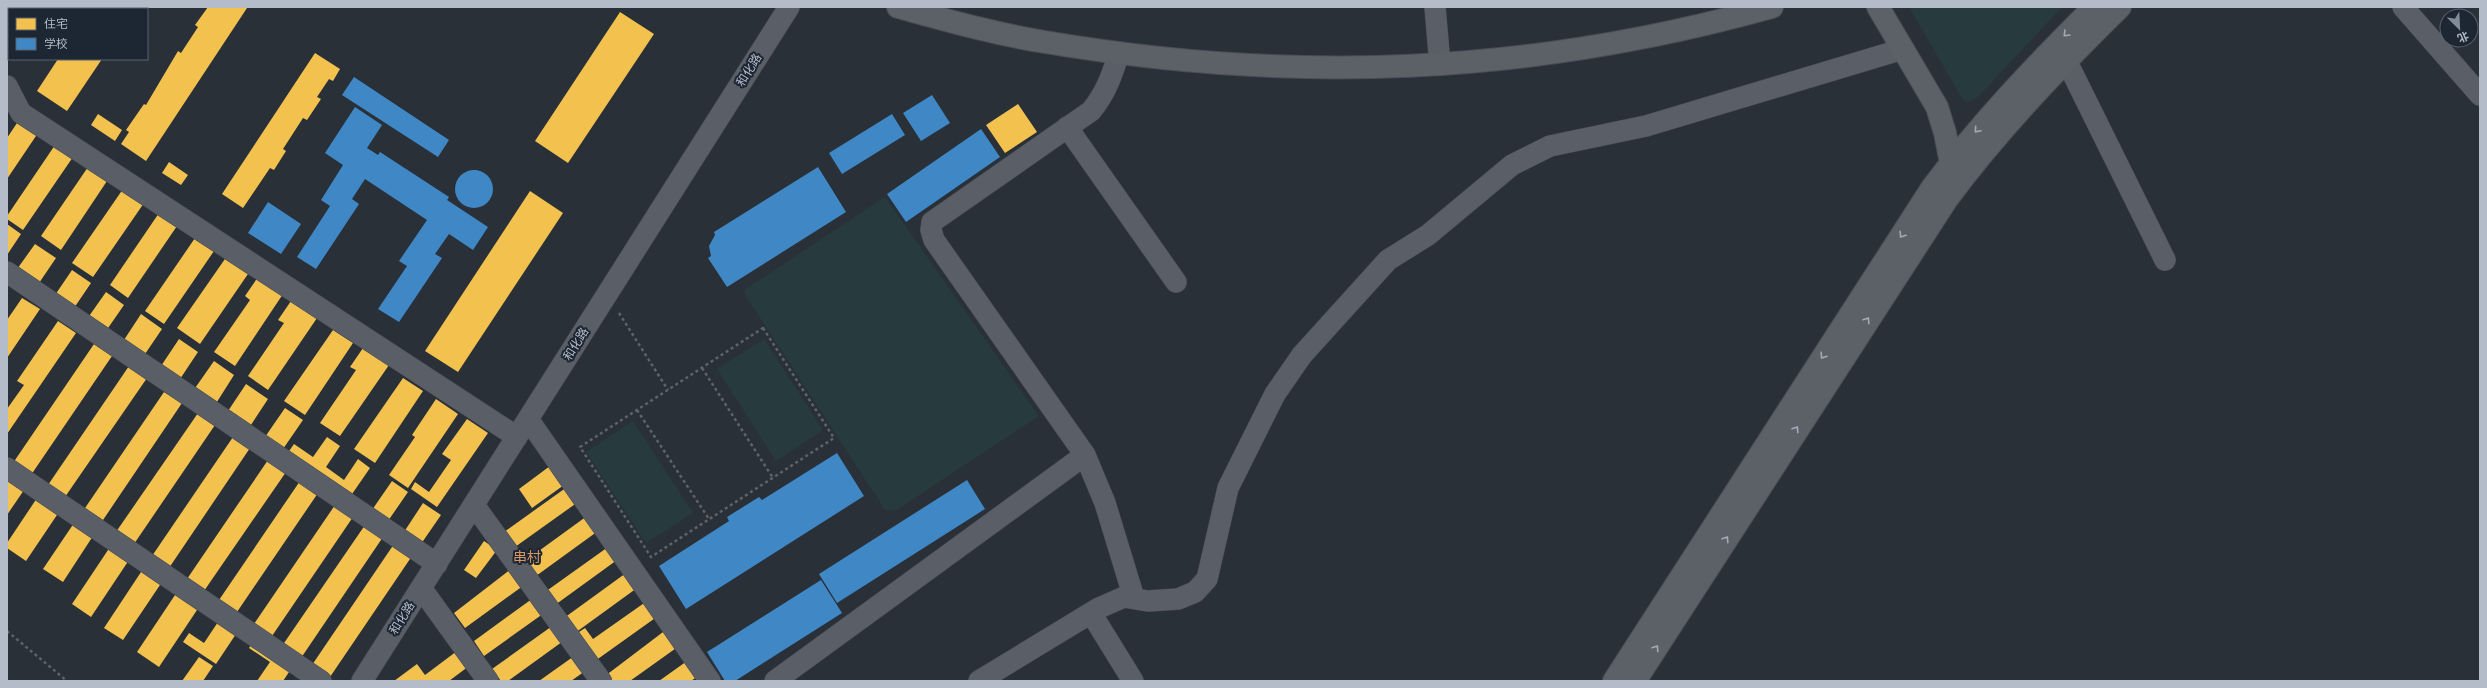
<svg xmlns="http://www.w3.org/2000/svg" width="2487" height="688" viewBox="0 0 2487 688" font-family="Raleway,'Noto Sans SC',sans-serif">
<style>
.green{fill:#273a3e}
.homes{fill:#f2c14e}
.schools{fill:#3f88c5}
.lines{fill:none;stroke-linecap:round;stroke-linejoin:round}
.minor-casing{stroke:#484c53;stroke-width:22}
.major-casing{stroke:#484c55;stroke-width:24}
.path{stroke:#5d636a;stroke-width:2.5;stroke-dasharray:3 3;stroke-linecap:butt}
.minor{stroke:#5a5e66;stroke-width:21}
.major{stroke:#5c6168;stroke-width:22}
.oneway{stroke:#a2aab6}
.labels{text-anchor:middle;stroke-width:4;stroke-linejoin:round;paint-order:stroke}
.street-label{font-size:12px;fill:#b4bcc9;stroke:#1d2633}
.quarter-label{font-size:14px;fill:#d59563;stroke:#1d2633}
</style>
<rect width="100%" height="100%" fill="#2a3038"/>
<path class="green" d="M1909 7H2062L1978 97 1969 102 1963 100Z
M885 197 1039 416 895 511 885 510 747 298 744 290Z
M764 339 823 430 776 461 717 369Z
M633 421 693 513 646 543 586 452Z"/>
<path class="homes" d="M92 7H136L135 9H91Z
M208 7 247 8 146 161 121 144 129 132 126 130 144 104 146 105 178 51 181 53 198 27 195 25Z
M620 12 654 34 568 163 535 141Z
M315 53 340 69 333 81 329 79 317 97 321 99 307 120 303 118 283 149 286 151 274 170 270 168 243 208 222 194Z
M58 59H102L67 111 37 91Z
M1018 104 1037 132 1005 153 986 125Z
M98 114 122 130 115 141 91 125Z
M19 120 38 133 7 179V138Z
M55 145 73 157 23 230 7 219V216Z
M169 162 188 175 181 185 162 173Z
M88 167 107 181 61 250 41 236Z
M123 189 144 203 93 277 72 263Z
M530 191 563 213 458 372 425 351Z
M159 213 177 226 128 298 110 285Z
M7 224 21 234 7 255Z
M195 238 214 251 164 324 145 311Z
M35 244 56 258 37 286 15 272Z
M227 256 250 271 200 344 177 328Z
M72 270 91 283 72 311 53 298Z
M258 277 283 294 235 366 214 352 250 300 245 296Z
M106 292 124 305 106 331 87 319Z
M22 298 40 309 7 358V320Z
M291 301 317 318 268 390 248 376 284 323 278 320Z
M141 314 162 329 143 357 122 343Z
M58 321 76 333 7 434V409L24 385 17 381Z
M333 330 353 343 305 415 284 401Z
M179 339 198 352 178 382 159 369Z
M94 344 112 356 31 475 13 463Z
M363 348 389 365 340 436 320 423 356 370 350 367Z
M214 361 234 375 215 405 193 391Z
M129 366 147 378 65 497 48 485Z
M403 378 423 391 375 463 354 449Z
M246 384 268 399 249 428 226 414Z
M164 392 182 403 101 523 83 511Z
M436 399 458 414 408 488 389 475 415 437 412 435Z
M285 408 303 420 283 449 265 437Z
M198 413 215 425 134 544 116 532Z
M467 419 488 433 437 507 411 489 415 482 429 492 451 460 442 454Z
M233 437 250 448 169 568 152 556Z
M327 437 340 446 326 467 344 480 358 459 370 468 350 497 287 454 294 444 313 457Z
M268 460 286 472 204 591 187 579Z
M550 466 564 485 532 508 519 489Z
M7 479 24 490 7 515Z
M300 481 318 493 237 612 219 600Z
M392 481 408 492 388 521 372 510Z
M567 487 578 502 515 547 504 532Z
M37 498 59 512 26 561 7 548V543Z
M423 503 441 515 421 544 404 532Z
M335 505 353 517 272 636 254 624Z
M587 516 598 531 536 576 525 561Z
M74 523 93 536 63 582 43 569Z
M365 525 383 537 301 658 282 646Z
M484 541 497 550 476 578 464 570Z
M394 544 412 556 330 677 312 665Z
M110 547 129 560 91 617 72 604Z
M608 547 617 560 555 605 545 592Z
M515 566 527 583 465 628 454 613Z
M143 569 162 582 123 640 104 628Z
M626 573 637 588 575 633 564 618Z
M177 592 199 607 159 667 137 652Z
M536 596 547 611 484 656 474 641Z
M647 601 658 616 595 661 576 634 585 628 593 639Z
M218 622 236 634 216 664 183 642 189 633 204 643Z
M555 624 566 639 508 681H501L492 669Z
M667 629 679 646 630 681H609L605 676Z
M252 643 291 669 283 681H257L270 662 249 648Z
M457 651 469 666 449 681H394L417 664 425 675Z
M577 654 588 669 571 681H539Z
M199 657 213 666 203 681H182Z
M687 661 698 676 691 681H659Z"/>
<path class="schools" d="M354 77 449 140 438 157 342 95Z
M932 95 950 123 921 141 903 113Z
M355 107 382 125 367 148 378 155 380 152 449 197 447 200 488 227 473 250 449 234 435 254 442 258 399 322 378 309 407 266 399 261 427 220 365 179 352 199 359 204 316 269 297 257 330 206 321 200 343 165 325 153Z
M892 114 905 135 842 174 829 153Z
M981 129 1000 157 906 222 887 194Z
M818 167 846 212 727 287 708 258 711 256 709 246 715 235 714 232Z
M455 189a19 19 0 1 1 38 0a19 19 0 1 1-38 0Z
M268 202 301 224 281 254 248 233Z
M837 453 864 496 686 609 659 566 729 521 727 517 759 497 762 500Z
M967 480 985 509 837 603 819 574Z
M821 580 842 613 735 681H725L707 652Z"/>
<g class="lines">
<g class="minor-casing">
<path id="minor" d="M1435 7 1440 65
M2403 7 2480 95
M1119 53C1112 75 1106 93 1091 111L932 222 931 230 934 240 1085 455 1105 503 1134 598
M2066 60 2165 260
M7 86 21 113 517 437
M1067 127 1176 282
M7 272 437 564
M528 419 710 681
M7 468 321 681
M474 505 601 681
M421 588 488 681
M1091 613 1133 681
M362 681 789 7
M775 681 1085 455
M979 681 1099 608 1124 597 1148 601 1178 599 1195 592 1207 579 1228 488 1275 394 1302 355 1388 260 1428 235 1512 165 1550 146 1646 126 1903 49"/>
</g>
<g class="major-casing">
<path id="major" d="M898 7C946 20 995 34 1045 42 1294 84 1528 75 1772 7
M1878 7 1937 107 1945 133 1951 163
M1614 681 1932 188C1981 122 2036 65 2094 7
M1635 681 1947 199C1999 129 2058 68 2120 7"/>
</g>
<path class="path" d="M619 313 668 390
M763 328 834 438 651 557 580 447Z
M702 368 773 478
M637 410 709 519
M7 631 67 681"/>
<use href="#minor" class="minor"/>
<use href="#major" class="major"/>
</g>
<defs><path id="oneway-chevron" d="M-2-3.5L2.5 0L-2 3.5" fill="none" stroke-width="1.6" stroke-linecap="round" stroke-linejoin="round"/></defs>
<g class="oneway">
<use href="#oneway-chevron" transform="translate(2066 34) rotate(135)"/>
<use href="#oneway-chevron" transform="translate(1977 130) rotate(131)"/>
<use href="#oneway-chevron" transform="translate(1902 235) rotate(123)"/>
<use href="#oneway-chevron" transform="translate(1867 320) rotate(-57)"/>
<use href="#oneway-chevron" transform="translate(1823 356) rotate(123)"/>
<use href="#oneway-chevron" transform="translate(1796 429) rotate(-57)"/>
<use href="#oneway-chevron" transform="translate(1726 539) rotate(-57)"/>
<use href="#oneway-chevron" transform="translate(1656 648) rotate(-57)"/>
</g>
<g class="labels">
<g class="street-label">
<text transform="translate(749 70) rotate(-58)" y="4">和化路</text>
<text transform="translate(576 344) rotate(-58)" y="4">和化路</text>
<text transform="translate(402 618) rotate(-58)" y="4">和化路</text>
</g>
<g class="quarter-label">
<text x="527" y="562">串村</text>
</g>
</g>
<rect width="2487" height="688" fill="none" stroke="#b4bcc9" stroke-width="16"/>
<rect x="8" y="8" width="140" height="52" fill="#1d2633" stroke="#59626f"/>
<rect x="16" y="18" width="20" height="12" fill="#f2c14e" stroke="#59626f"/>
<text x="44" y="28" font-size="12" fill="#b4bcc9">住宅</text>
<rect x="16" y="38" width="20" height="12" fill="#3f88c5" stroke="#59626f"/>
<text x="44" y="48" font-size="12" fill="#b4bcc9">学校</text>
<g transform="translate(2459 28) rotate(156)"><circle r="19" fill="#1d2633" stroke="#59626f"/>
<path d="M0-3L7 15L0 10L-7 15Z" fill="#848b96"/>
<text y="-6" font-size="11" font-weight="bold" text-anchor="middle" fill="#b4bcc9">北</text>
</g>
</svg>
